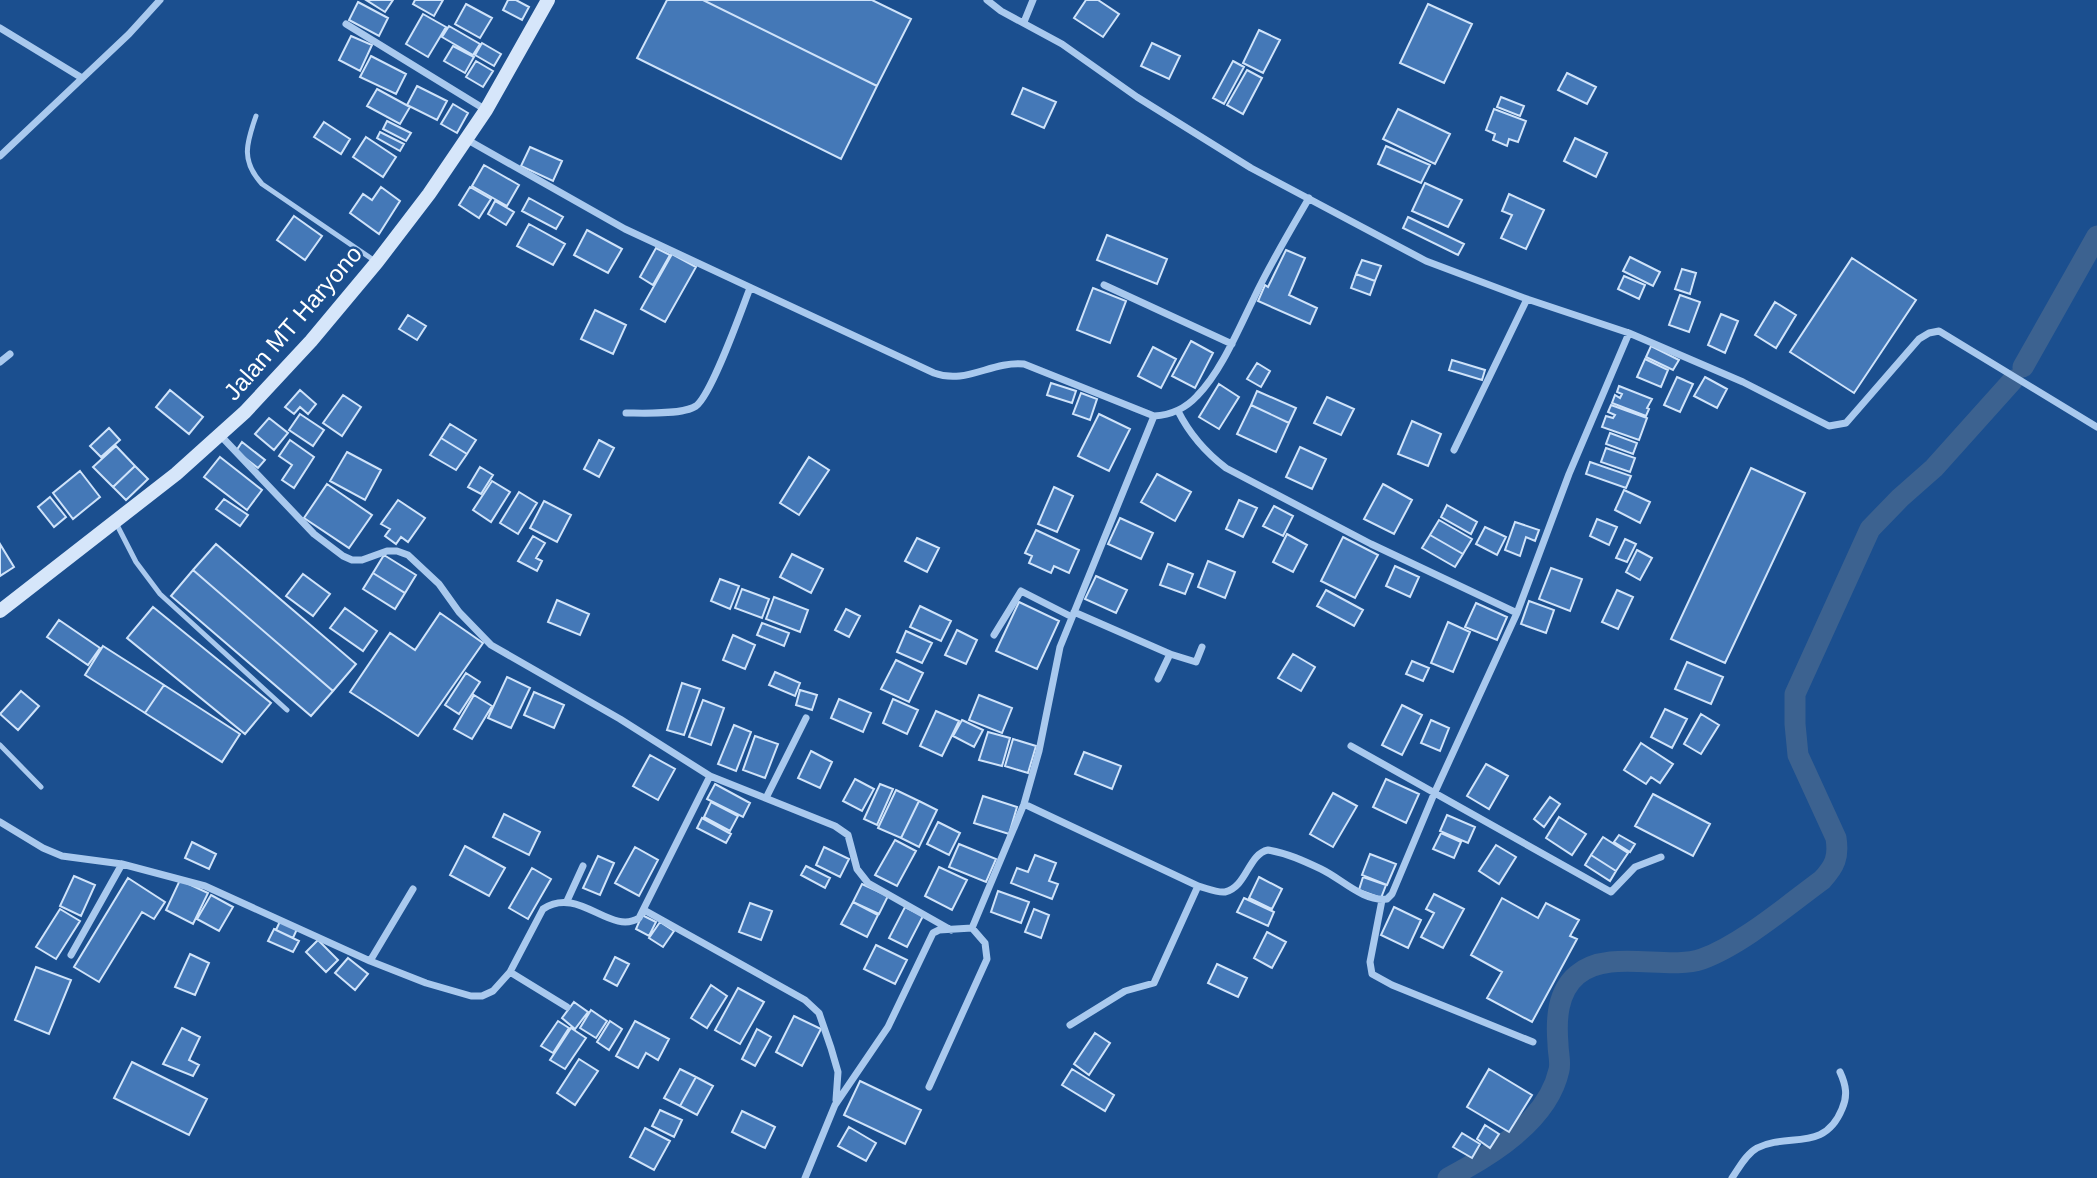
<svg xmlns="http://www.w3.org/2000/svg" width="2097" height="1178" viewBox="0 0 2097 1178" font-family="Arial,sans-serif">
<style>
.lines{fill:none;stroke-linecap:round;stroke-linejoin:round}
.canal{stroke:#3c6290;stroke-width:21}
.building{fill:#4478b7;stroke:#cfe3fa;stroke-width:2}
.lane{stroke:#a9c9ee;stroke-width:5}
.street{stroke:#a9c9ee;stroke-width:7}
.secondary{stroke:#d6e6fa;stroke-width:14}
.labels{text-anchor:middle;stroke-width:5;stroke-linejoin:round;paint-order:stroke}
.street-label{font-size:24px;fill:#fff;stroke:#1b4f8f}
</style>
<rect width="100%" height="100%" fill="#1b4f8f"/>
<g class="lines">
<path class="canal" d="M2023 367 2097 236
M1448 1178C1490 1156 1548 1121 1559 1070 1561 1062 1558 1053 1558 1044 1556 1020 1557 992 1577 975 1608 948 1668 971 1702 959 1741 945 1788 905 1822 880 1835 866 1839 857 1836 838L1798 755 1795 724V694L1870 529 1900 498 1934 468 2013 380"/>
</g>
<path class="building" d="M366 0H393L385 12Z
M415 0H443L434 16 413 4Z
M508 0H516L529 7 522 20 503 10Z
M667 0H703L877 86 841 159 637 58Z
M703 0H872L911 19 877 86Z
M1086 0H1098L1119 14 1103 37 1074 18Z
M358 2 388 18 379 36 349 20Z
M466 4 492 18 480 38 455 24Z
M1428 4 1472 24 1444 83 1400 63Z
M423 14 446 27 428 57 406 44Z
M449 26 480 44 473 55 442 37Z
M1259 30 1280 40 1263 73 1243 63Z
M351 36 372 45 360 71 339 60Z
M482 43 501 54 494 66 475 55Z
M1152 43 1180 56 1169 79 1141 66Z
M453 46 474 57 465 73 444 61Z
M371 56 406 74 396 94 360 77Z
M476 61 493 71 483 87 466 77Z
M1233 61 1244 67 1224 104 1213 98Z
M1247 70 1262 78 1243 114 1227 105Z
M1567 73 1596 87 1587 104 1558 90Z
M417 86 447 101 437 120 407 105Z
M1023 88 1056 102 1044 128 1012 114Z
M377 89 410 107 400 124 367 106Z
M1501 97 1524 106 1520 116 1497 107Z
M453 104 468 113 457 133 441 124Z
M1398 109 1450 134 1435 164 1383 139Z
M1494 109 1526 121 1518 142 1509 139 1507 146 1493 140 1495 134 1486 130Z
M387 121 411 133 406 141 383 129Z
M324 122 350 139 341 154 314 137Z
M380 132 404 144 400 151 377 138Z
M366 137 396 157 383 177 353 157Z
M1575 138 1607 153 1596 177 1564 161Z
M1386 146 1430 165 1421 183 1378 164Z
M530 147 562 161 553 181 521 166Z
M484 165 519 185 507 206 472 186Z
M1425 183 1462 200 1448 227 1412 211Z
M381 187 400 201 379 234 350 213 363 194 372 200Z
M470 187 491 199 479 218 459 205Z
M1509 194 1544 210 1526 249 1501 238 1512 215 1502 211Z
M529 198 563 217 556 229 522 211Z
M495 201 514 212 506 225 488 214Z
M294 216 322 236 305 260 277 240Z
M1408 217 1464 244 1458 255 1403 228Z
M529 224 565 244 553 265 517 246Z
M587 230 622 249 608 273 574 255Z
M1107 235 1167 259 1157 284 1097 260Z
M656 248 670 255 653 285 640 277Z
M1286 250 1305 258 1289 295 1317 308 1310 324 1258 301 1265 285 1268 287Z
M672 254 696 267 665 322 641 309Z
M1630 257 1660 272 1653 286 1623 271Z
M1852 258 1916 300 1854 393 1790 352Z
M1362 260 1381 266 1375 281 1356 274Z
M1682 269 1696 273 1690 294 1675 289Z
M1356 274 1375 281 1370 295 1351 288Z
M1624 276 1645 285 1639 299 1618 289Z
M1093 288 1126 301 1110 343 1077 330Z
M1680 295 1700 302 1689 332 1669 325Z
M1775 302 1796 315 1776 348 1755 335Z
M595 310 626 325 613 354 581 339Z
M1721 314 1738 321 1725 353 1708 345Z
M408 315 426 326 417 340 399 329Z
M1191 341 1213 353 1195 388 1172 376Z
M1651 346 1679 360 1673 370 1646 357Z
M1153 347 1176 359 1161 388 1138 376Z
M1645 359 1668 370 1661 387 1637 377Z
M1452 360 1485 370 1482 380 1449 370Z
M1257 363 1270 371 1261 387 1247 379Z
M1677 377 1693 384 1680 412 1664 405Z
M1705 377 1727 389 1717 408 1694 396Z
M1051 383 1076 391 1072 403 1047 395Z
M1219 384 1239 397 1219 429 1199 417Z
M1619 386 1652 399 1647 408 1649 409 1646 416 1612 403 1615 395 1620 398 1622 394 1617 392Z
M170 390 203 417 189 434 156 407Z
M300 390 316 404 308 414 300 407 294 414 285 407Z
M1257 391 1296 408 1289 423 1251 405Z
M1081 393 1097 399 1090 420 1073 414Z
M343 395 361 407 342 436 323 423Z
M1327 397 1354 409 1341 435 1314 423Z
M1251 405 1289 423 1276 452 1237 434Z
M1611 405 1647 418 1639 440 1602 427 1606 416 1613 418 1615 415 1608 412Z
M300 414 324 430 313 446 289 430Z
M1099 414 1130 429 1109 471 1078 456Z
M269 418 288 433 274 450 255 434Z
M1412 421 1441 434 1428 466 1398 454Z
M450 424 476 440 467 454 441 438Z
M109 428 120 440 101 457 90 446Z
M1610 433 1637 443 1633 454 1606 444Z
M441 438 467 454 456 470 430 455Z
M290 440 314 457 294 488 282 480 292 465 279 456Z
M599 440 614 448 599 477 584 469Z
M242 442 265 460 258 468 236 451Z
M116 446 135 466 113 487 93 467Z
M1300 447 1326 459 1312 489 1286 477Z
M1606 448 1635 458 1630 472 1601 462Z
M347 452 381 470 365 500 330 481Z
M220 457 262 490 247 510 204 477Z
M809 457 829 470 799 515 780 503Z
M1590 462 1631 476 1626 488 1586 474Z
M135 466 148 479 126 500 113 487Z
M480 467 493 475 481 494 468 487Z
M1751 468 1805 493 1725 663 1671 639Z
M80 471 100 497 73 519 53 493Z
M1157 474 1191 492 1175 521 1141 502Z
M492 481 510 492 491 522 473 510Z
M327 484 372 515 349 548 304 518Z
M1383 484 1412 500 1394 534 1364 519Z
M1054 487 1073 496 1057 532 1038 524Z
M1624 490 1650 502 1640 523 1615 510Z
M519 492 537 503 518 534 500 523Z
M50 497 66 517 54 527 38 507Z
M224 499 248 515 240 526 216 509Z
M398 500 425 518 408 542 401 537 396 544 385 536 390 529 381 524Z
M1239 500 1257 508 1243 537 1226 529Z
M544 501 571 515 557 542 530 528Z
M1447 505 1477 522 1471 534 1441 517Z
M1274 506 1293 516 1283 536 1263 526Z
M1120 518 1153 533 1141 559 1108 544Z
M1597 519 1617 527 1609 545 1590 536Z
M1439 520 1472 539 1463 554 1430 535Z
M1515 522 1539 530 1535 541 1526 537 1520 556 1505 550Z
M1485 527 1506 537 1497 555 1476 544Z
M1036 530 1079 550 1069 573 1054 566 1051 573 1029 563 1032 556 1025 553Z
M1287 534 1307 545 1293 572 1273 562Z
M1430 535 1463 554 1455 567 1422 548Z
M533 536 545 543 536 558 542 561 537 571 518 561Z
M1343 537 1378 555 1355 598 1321 581Z
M917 538 939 548 927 572 905 561Z
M1625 539 1636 544 1627 562 1616 558Z
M0 544 14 567 0 576Z
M216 544 356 664 333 691 193 570Z
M1637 550 1652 558 1640 580 1626 572Z
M792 554 823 569 811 593 780 577Z
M384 555 416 575 405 593 373 573Z
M1208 561 1235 572 1225 598 1198 587Z
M1168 564 1193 574 1185 594 1160 585Z
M1395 566 1419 577 1410 597 1386 586Z
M1551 568 1582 579 1570 611 1539 599Z
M193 570 333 691 311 716 171 596Z
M373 573 405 593 395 609 363 589Z
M303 574 330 594 313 616 286 596Z
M1096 576 1127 590 1116 613 1085 599Z
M720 579 739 586 730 609 711 601Z
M742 589 769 599 762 618 735 608Z
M1326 590 1363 610 1354 626 1317 606Z
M1617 590 1633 597 1618 629 1602 622Z
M774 597 808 610 800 632 766 619Z
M557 600 589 614 580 635 548 622Z
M1529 601 1554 610 1546 633 1521 624Z
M1019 602 1059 621 1037 669 996 651Z
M1476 603 1507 617 1497 640 1465 627Z
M920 606 951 621 941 641 910 627Z
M153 607 271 703 245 734 127 638Z
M345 608 377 631 363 651 330 628Z
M846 609 860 616 849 637 835 630Z
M440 613 483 643 418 736 350 692 390 633 415 650Z
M59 620 100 648 88 665 47 637Z
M1448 622 1470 632 1453 672 1431 663Z
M762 623 789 633 784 646 757 635Z
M957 630 977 640 966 664 945 655Z
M906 631 932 643 922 663 897 652Z
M733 635 755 645 745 669 723 660Z
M103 646 164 685 145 713 85 675Z
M1293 654 1315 667 1301 691 1278 678Z
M896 660 923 673 909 702 881 689Z
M1412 661 1429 668 1423 681 1406 674Z
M1687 662 1723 677 1711 704 1675 689Z
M775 672 800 683 795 696 769 685Z
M466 673 480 682 459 714 445 705Z
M507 677 530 688 511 728 488 718Z
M682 683 700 689 684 735 667 730Z
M164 685 240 734 222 762 145 713Z
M800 690 817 695 812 710 796 705Z
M21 691 39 706 18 730 0 714Z
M534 692 564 705 554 728 524 715Z
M474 695 492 706 472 739 454 729Z
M979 695 1012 708 1002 733 969 720Z
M839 699 871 713 863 732 831 718Z
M893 699 918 710 907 734 883 723Z
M703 700 724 708 711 745 689 737Z
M1402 705 1422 715 1402 755 1382 745Z
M1665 709 1687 719 1672 748 1651 737Z
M936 711 959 721 942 756 920 746Z
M1701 714 1719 725 1701 754 1684 744Z
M962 720 983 730 974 747 953 736Z
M1431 720 1449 728 1440 751 1421 743Z
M734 725 751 732 736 771 718 764Z
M988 732 1010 738 1002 766 979 760Z
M755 736 778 744 765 778 743 770Z
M1013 739 1036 746 1028 773 1005 766Z
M1641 743 1673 764 1660 783 1651 777 1646 784 1624 770Z
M811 751 832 762 820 788 798 778Z
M1084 752 1121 766 1112 789 1075 774Z
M650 755 675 769 658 800 633 786Z
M1486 764 1508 776 1489 809 1467 796Z
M855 779 874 789 862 811 843 801Z
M1386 779 1419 794 1406 823 1373 807Z
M715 784 750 803 743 817 707 799Z
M880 784 893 789 877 825 864 819Z
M896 790 919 801 901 838 878 828Z
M1333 793 1357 806 1333 847 1310 834Z
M1653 794 1710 824 1693 856 1635 826Z
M983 796 1017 807 1009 834 974 823Z
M1550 797 1560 804 1544 827 1534 819Z
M919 801 937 810 919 847 901 838Z
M711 802 738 816 730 831 704 817Z
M504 814 540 832 529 855 493 837Z
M1447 815 1475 827 1468 843 1440 831Z
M1559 817 1586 834 1572 855 1546 838Z
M702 818 731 834 726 843 697 828Z
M938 822 960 833 949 855 927 844Z
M1441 833 1461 842 1454 858 1433 849Z
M1619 835 1635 844 1630 852 1614 842Z
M1603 837 1628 853 1616 871 1591 855Z
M895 840 916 851 897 886 875 875Z
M192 842 216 854 209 869 185 858Z
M959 844 996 859 986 882 949 867Z
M1496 845 1516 857 1499 884 1479 871Z
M465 846 505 868 489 896 450 875Z
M635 847 658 860 639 896 615 883Z
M824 847 849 859 840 877 816 865Z
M1370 854 1396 864 1387 885 1362 875Z
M1035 855 1056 863 1049 881 1058 884 1052 899 1011 883 1017 868 1028 872Z
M1591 855 1616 871 1610 881 1585 865Z
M598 856 614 863 600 895 583 888Z
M806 866 830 878 825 888 801 875Z
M939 867 967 880 952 910 925 896Z
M532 868 551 879 528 919 509 908Z
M74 876 95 885 81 916 60 906Z
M1259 877 1282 889 1272 909 1249 898Z
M1363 877 1386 885 1381 898 1359 890Z
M128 878 165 902 154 919 142 912 99 982 74 967Z
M180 880 208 893 193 924 166 910Z
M862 884 888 896 879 914 853 902Z
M998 891 1029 902 1021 923 991 912Z
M1434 894 1464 909 1443 948 1421 937 1434 913 1426 909Z
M211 895 233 907 219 931 197 919Z
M1244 898 1274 912 1268 926 1237 912Z
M1502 898 1538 918 1546 903 1579 920 1570 936 1577 939 1532 1022 1487 998 1502 972 1471 955Z
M853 902 878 915 867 937 841 924Z
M750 903 772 911 761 940 739 932Z
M905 907 923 916 907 947 889 938Z
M1394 907 1421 920 1408 948 1381 935Z
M60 909 80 921 56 959 36 947Z
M1034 909 1049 915 1041 938 1025 932Z
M642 915 656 922 649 936 636 929Z
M281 919 298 927 293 938 276 930Z
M660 922 674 931 663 947 649 938Z
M274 929 299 941 293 952 268 941Z
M1267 932 1286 942 1272 968 1254 958Z
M318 940 338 960 326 972 306 952Z
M876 945 907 960 895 984 864 969Z
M190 954 209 963 195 995 175 987Z
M615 957 629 964 617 986 604 979Z
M348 958 368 974 355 990 335 973Z
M1217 964 1247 978 1238 997 1208 983Z
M36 967 71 980 49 1034 15 1020Z
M711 985 727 996 707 1028 691 1018Z
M738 988 764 1002 740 1044 715 1030Z
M574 1002 588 1012 575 1029 562 1018Z
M591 1010 607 1021 596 1038 580 1028Z
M794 1016 821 1029 802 1066 776 1052Z
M558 1021 569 1028 553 1053 541 1046Z
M610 1021 622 1029 609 1050 597 1042Z
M635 1021 669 1039 658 1060 646 1053 638 1068 616 1056Z
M182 1028 200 1037 189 1060 199 1065 193 1076 163 1064Z
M571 1028 586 1038 565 1069 550 1060Z
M757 1029 771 1037 755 1066 742 1059Z
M1095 1033 1110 1043 1089 1075 1074 1064Z
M579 1059 598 1071 575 1105 557 1093Z
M132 1062 207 1099 189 1135 114 1098Z
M680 1069 696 1077 680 1106 664 1098Z
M1072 1069 1114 1095 1105 1111 1062 1085Z
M1489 1069 1532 1095 1509 1132 1467 1107Z
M696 1077 713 1086 697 1115 680 1106Z
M860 1081 921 1110 905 1144 844 1115Z
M660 1110 682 1120 674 1137 652 1126Z
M742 1111 775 1127 765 1148 732 1132Z
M1485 1125 1499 1134 1490 1148 1477 1139Z
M849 1127 876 1143 866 1161 838 1146Z
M645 1128 670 1141 654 1170 630 1157Z
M1462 1133 1480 1144 1472 1158 1453 1147Z"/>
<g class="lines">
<path class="lane" d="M256 116C246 144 241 161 262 184L375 261
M116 523 136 562 160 594 287 710
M0 745 41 787"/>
<path class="street" d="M987 0 1001 11 1062 44 1137 97 1251 168 1426 261 1527 299 1629 333 1743 382 1829 426 1846 423 1919 339 1929 333 1939 331 2097 427
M1024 22 1033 0
M346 24 486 110
M0 28 82 78
M466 139 625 229 934 373C966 385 991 361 1024 364L1154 416C1172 415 1185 409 1197 396 1221 372 1239 328 1254 298 1270 264 1290 231 1309 198
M0 156 129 34 160 0
M1104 285 1232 344
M0 362 10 354
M1178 411C1190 435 1205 452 1226 468L1371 544 1517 613
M626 413C642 413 683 415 696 406 712 394 741 311 750 288
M220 435 314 534 343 556 352 560H362L387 551H397L408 555 439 584 459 612 491 645 620 719 710 776 835 826 848 835 857 869 868 883 951 930
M1454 450 1527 299
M1074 612 1170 654 1196 662 1202 647
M994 635 1021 591 1072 617
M1158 679 1170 654
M1351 746 1611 892 1635 867 1661 857
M766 798 806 718
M1024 804 1198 886C1206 888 1217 893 1225 892 1247 887 1248 854 1268 850 1287 853 1304 861 1321 869 1342 879 1363 902 1387 899L1392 894 1434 794 1517 613 1569 474 1629 333
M0 822 43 848 62 856 122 864 205 886 370 961 426 983 471 996H482L493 991 510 972 543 909C579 885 610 936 639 918L710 776
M1382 900 1370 962 1372 974 1392 985 1533 1042
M567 901 583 866
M644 910 805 1000 819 1013 831 1048 838 1072 836 1100
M71 955 122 864
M370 961 413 889
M510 972 567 1007
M1070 1025 1125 991 1154 983 1198 886
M929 1087 987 959 985 943 972 928
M805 1178 835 1105 888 1027 933 933 939 930 972 928 1024 804 1039 751 1060 647 1154 416
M1732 1178C1739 1168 1746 1154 1757 1148 1788 1132 1824 1153 1842 1109 1848 1096 1846 1085 1840 1072"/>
<path class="secondary" d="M0 611 176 474 245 412 311 341 377 262 429 194 486 110 548 0"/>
</g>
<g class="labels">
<g class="street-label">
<text transform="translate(293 323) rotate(-49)" y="8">Jalan MT Haryono</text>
</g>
</g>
</svg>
